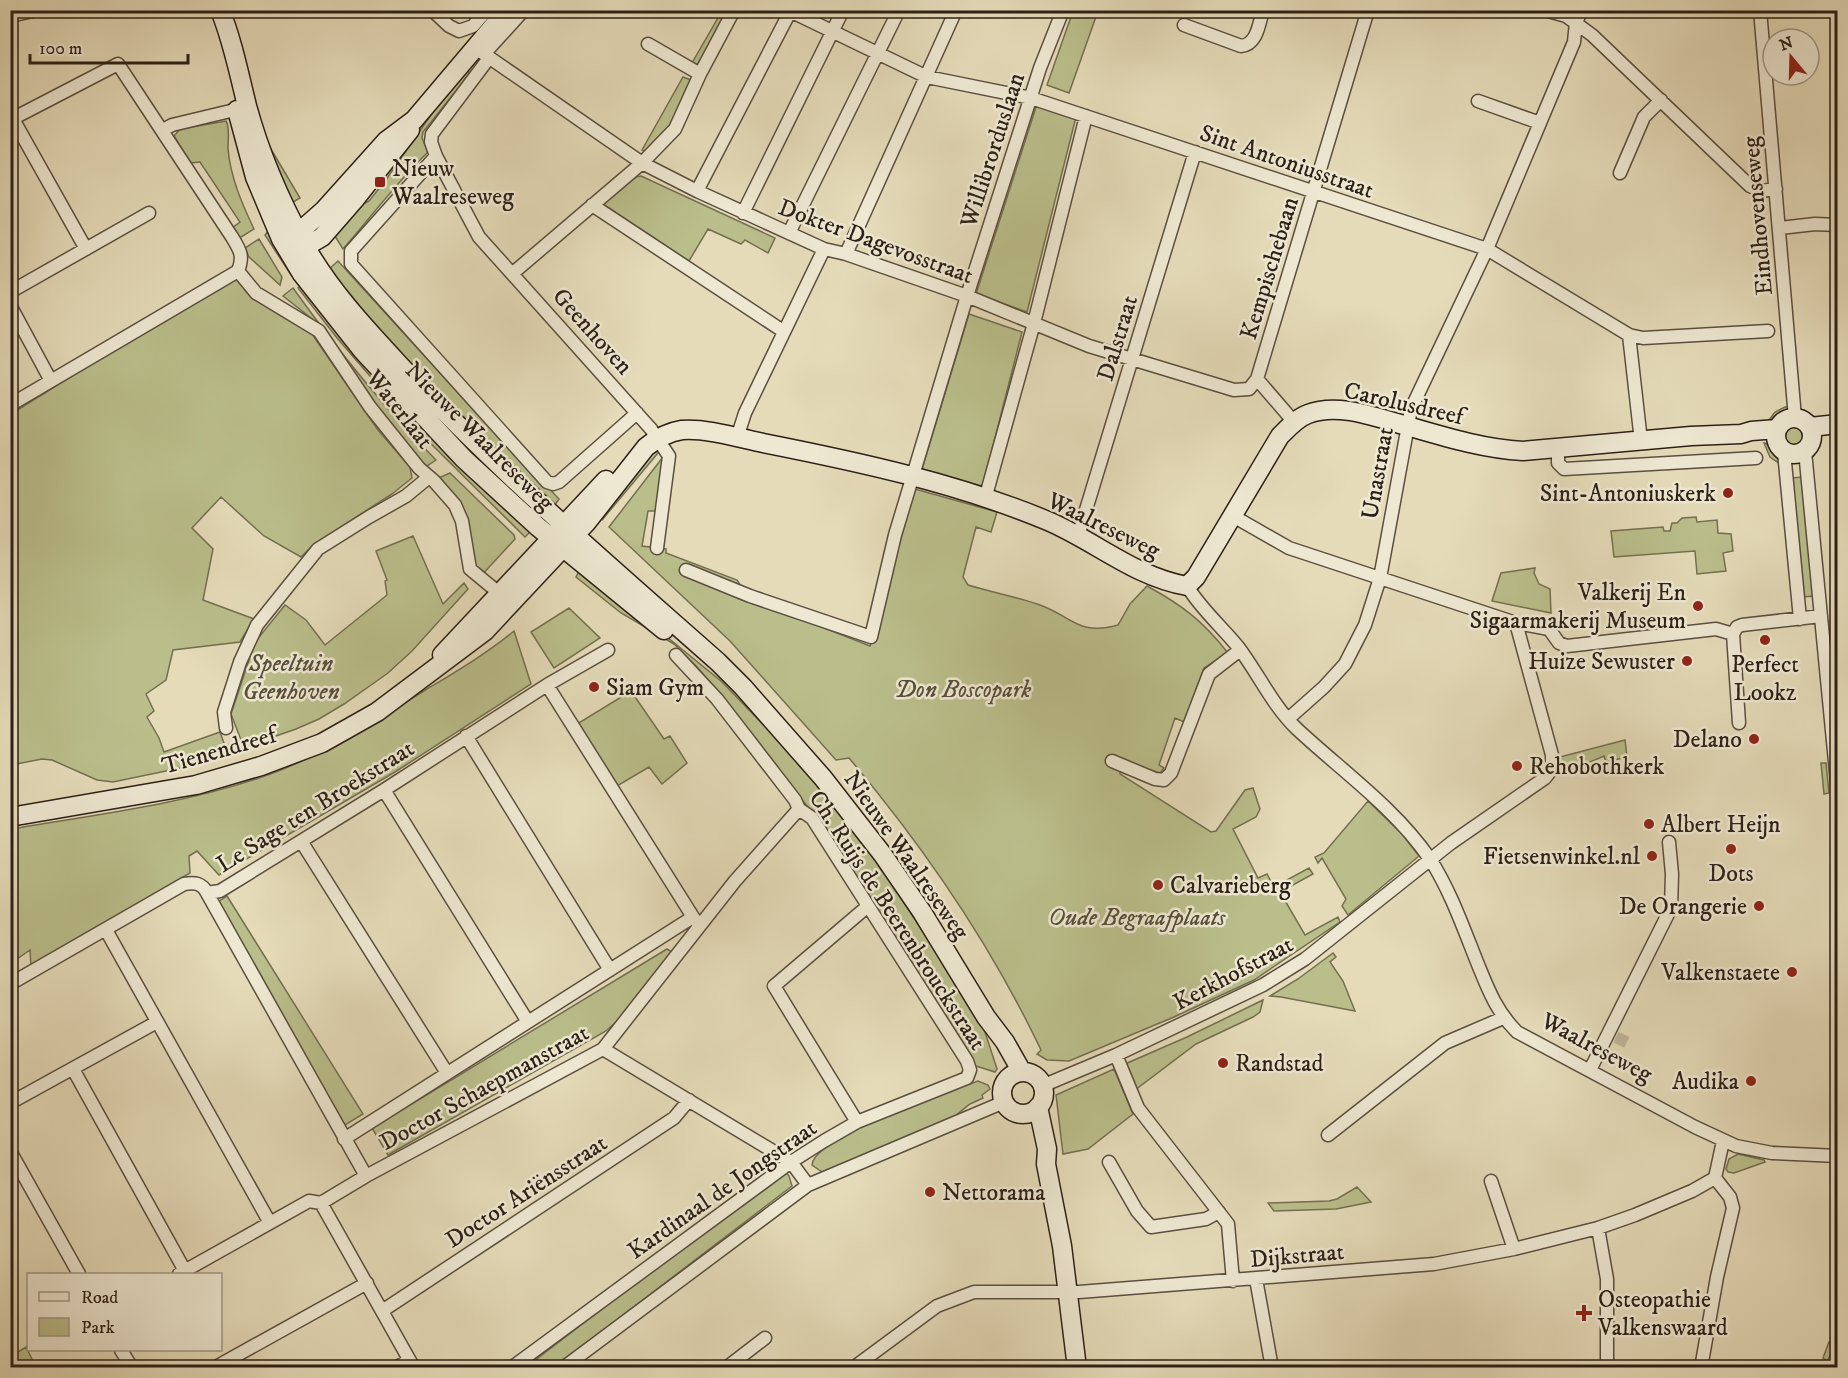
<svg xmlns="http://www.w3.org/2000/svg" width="1848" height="1378" viewBox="0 0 1848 1378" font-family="'IM FELL DW Pica',serif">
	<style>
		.green { fill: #babe8b; stroke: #736f51; stroke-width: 1.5 }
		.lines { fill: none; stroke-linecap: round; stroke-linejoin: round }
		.street-tunnel { stroke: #c0b699; stroke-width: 12; stroke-dasharray: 12 6; stroke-linecap: butt }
		.street-casing { stroke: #5a4f40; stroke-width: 15 }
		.secondary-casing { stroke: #2c2017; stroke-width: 21 }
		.street { stroke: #eee8d2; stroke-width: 12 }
		.secondary { stroke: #eee8d2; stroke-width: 18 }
		.poi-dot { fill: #8f2418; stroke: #eee8d2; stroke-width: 2 }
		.labels { text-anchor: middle; stroke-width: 5; stroke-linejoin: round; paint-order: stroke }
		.street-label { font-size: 24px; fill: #2c2017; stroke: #eee8d2 }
		.poi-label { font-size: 24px; fill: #2c2017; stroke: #eee8d2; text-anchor: start }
		.park-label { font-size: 24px; font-style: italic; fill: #574f3a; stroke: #eee8d2 }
	</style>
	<rect width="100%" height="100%" fill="#e5dbb9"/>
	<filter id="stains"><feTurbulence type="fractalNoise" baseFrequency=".00333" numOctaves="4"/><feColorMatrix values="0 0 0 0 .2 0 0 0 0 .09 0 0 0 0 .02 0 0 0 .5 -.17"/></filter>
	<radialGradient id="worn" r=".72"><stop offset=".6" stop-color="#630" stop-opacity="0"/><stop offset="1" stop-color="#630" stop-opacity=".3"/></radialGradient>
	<path class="green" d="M722,11H727L698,66L692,63Z
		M1073,11H1098L1069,93L1047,85Z
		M465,66L469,72L468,76L423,132L422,138L428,152C397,182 371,217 343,249L333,233L356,208L369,201L385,181Z
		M683,77L691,80L686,89L688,91L666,135L647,153L642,150Z
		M1037,104L1076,117L1027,312L976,294Z
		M226,121C230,127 228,139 228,148C230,176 242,204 254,229L238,239L232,228L240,222L200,162L190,163L174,136L180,129Z
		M265,139L300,198L290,204Z
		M641,176L775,238L768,253L745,240L741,244L708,229L689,261L603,204L636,177Z
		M268,231L294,273L291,275L265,235Z
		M259,239L282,277L280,285L249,257L245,248Z
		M338,261L470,406L559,499L554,506L419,378L329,269Z
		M235,274L310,331L378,430L410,467L412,478L392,494L313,545L301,557L264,536L221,497L192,528L213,549L203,600L254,619L240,642L173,650L166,680L146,694L154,711L147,717L159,738L164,752L220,732L225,746L241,740L231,714L255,642L285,605L306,620L325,645L387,595L385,581L387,580L376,551L413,536L443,604L464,583L468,589L412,651L388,673L344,704L319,719L296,729L190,766L113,782L97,780L52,760L42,759L11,765V414Z
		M302,285L458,466L530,532L525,537L415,428L337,338L298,288Z
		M293,288C336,348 383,407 436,460L424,468L400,442L324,334L311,318L283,296Z
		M969,314L1022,332L984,481L981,486L922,469Z
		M1785,407H1788C1786,418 1775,423 1765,425L1775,412Z
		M1784 437a10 10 0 1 1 20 0a10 10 0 1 1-20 0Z
		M1764,443C1774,445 1779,454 1780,464L1770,457Z
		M663,447L602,520L596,515L646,458Z
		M663,457L659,511H648L642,546L666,549V553L737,580L743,589L739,595V599L814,624L870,646L915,489L997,512L991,532L976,527L963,577L968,585C991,592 1017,597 1040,605C1073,617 1078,636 1118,625L1130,604L1147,586C1182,605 1203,621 1228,653L1204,668L1184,722L1175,718L1159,765L1164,768L1160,773L1122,761L1120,774L1211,832L1216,831L1245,790L1253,788L1260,809L1256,817L1233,829L1258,878L1267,874L1274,887L1309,868L1313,874L1280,892L1305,935L1338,917L1340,922L1254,980L1174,1017L1069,1061L1047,1060L1037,1054L1041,1050C991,945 924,847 849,758L836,760L730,641L609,527Z
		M450,473L514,535L515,539L481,576L472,567L468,540L436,479Z
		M1804,477L1816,596L1801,597L1790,478Z
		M1696,517L1697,522L1717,520L1718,533L1731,534L1733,551L1723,553L1726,571L1697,574L1695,551L1614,557L1611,531L1663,527L1664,531H1670L1672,523H1677L1682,518Z
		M581,567L721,681L786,748L835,805L874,856L974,1011L984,1029L997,1069L995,1072L973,1065L807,806L722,696L697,667L674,644L621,613L576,577Z
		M1535,568L1534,573L1539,584L1550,589L1551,613L1492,601L1501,573Z
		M569,608L600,638L554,668L531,632Z
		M514,631L531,684L395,772L219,875L197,851L189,856L190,873L31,967L30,950L11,963V829C93,815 179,805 259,778C320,758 373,722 427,689C457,671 486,654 514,631Z
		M631,691L664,739L670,736L687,763L662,784L649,767L617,786L577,724Z
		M1625,740L1627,757L1606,762L1604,756L1560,775L1556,758Z
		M1821,763H1826L1829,793L1824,794Z
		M1368,801L1401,833L1419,856L1348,915L1342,906L1346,899L1322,858L1318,863L1315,857L1324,853Z
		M227,896L363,1114L345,1125L223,913L218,902Z
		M667,949L672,952L617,1021L606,1031L388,1155L372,1128Z
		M1333,953L1336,957L1330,962L1343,981L1355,1011L1281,997L1270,996L1298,979Z
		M1263,1000L1260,1012L1253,1017L1196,1044L1135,1090L1125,1064L1187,1037Z
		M1114,1069L1133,1114L1088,1149L1063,1154L1056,1095Z
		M969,1081L970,1084L978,1081L988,1085L990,1089L982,1095L983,1098L970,1104L950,1120L822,1172L812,1165C812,1139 943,1092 969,1081Z
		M1738,1154L1764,1160L1765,1162L1734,1173L1728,1172L1726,1169L1729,1159Z
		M786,1172L789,1176L792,1186L555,1367L525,1368L714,1223Z
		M1357,1187L1371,1202L1336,1209L1274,1211L1268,1203L1329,1201L1337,1199Z
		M1829,1342L1836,1345L1827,1361L1823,1358Z
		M26,1347L36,1367H11V1356Z"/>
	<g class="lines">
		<path class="street-tunnel" d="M1616,1037L1630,1044"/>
		<g class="street-casing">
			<path id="street" d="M432,10L449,26L459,31L473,26L487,10
				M788,10L927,77L1031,98L1487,249L1629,335L1643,338L1768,331
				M1545,10L1566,16L1592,35L1750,186L1761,191L1776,189
				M1760,10L1795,418
				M10,16L37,10
				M1184,25L1241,46C1257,45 1259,24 1263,10
				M648,44L700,74
				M474,47L642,163L697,191L824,249L846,254L967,296L1089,346L1234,390L1249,389L1257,379
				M484,54L524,10
				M489,58L432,134L431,142L436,156L479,237L651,429L669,456L657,548
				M1478,101L1540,123
				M13,119L86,249
				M10,120L118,64L232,237C240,250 244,256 238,271
				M163,130L172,125L243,108
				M436,156L351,251V264L547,482L553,484L559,482L637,413
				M1620,173L1644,117L1661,100
				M697,191L791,10
				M592,205L783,331
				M743,213L843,10
				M1780,228L1815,224L1838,225
				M789,233L899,10
				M846,254L956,10
				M238,271L256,293L319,331L370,407L419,468L434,481L455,505L462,521L470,569L499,593
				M513,273L642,163L675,129L700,74L734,10
				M10,292L149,213
				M10,305L51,381
				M1629,335L1641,441
				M10,405L238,271
				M1294,422L1257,379L1368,10
				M737,438L745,413L824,249
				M1558,448V463L1564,469L1756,458
				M1805,451L1838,793
				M1784,452L1800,619
				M985,499L1034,323L1086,116
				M1233,516L1289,548L1516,623L1549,629L1559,643L1567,646L1716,629L1733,634L1737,627L1742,625L1821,616
				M1078,536L1195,152
				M686,570L750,596L871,637L895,535L967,296L1040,68L1063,10
				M1187,586C1201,609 1222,627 1239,648C1259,675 1273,706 1297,729C1342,771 1395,808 1430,859C1450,890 1463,927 1477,962C1488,989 1496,1011 1517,1032L1695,1127L1736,1146L1772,1153L1838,1156
				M1733,634L1739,723
				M547,685L693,917L697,922
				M1288,719L1324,687L1345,664L1365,625L1380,578L1411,409L1487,249L1574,42L1576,22L1582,10
				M226,728L224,712L240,662L257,625L318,549L369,517L406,496L429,477
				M466,736L610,970
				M1112,761L1155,779L1164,780L1171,773L1209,674L1240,650
				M384,790L528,1022
				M301,841L447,1073
				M207,893L366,1176
				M106,930L270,1223
				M10,984L184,884C195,882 202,883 207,893L220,891L384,790L547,685L608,650
				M603,1049L791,1162L808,1185
				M1116,1055L1138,1108L1228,1224L1233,1281
				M73,1069L185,1271
				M1590,1070L1671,908L1672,874L1669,842
				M1042,1086L1116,1055L1263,985L1305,959L1451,843L1545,778L1552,769V755L1516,623
				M10,1103L157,1022
				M857,1122L774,986L868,906
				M1328,1135L1445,1043L1503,1018
				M344,1139L693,917
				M10,1151L79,1274
				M1109,1162L1137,1211L1151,1227L1206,1219L1219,1212
				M1491,1181L1514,1249
				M321,1203L414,1368
				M1598,1228L1607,1279V1368
				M179,1274L309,1201L321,1203L366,1176L603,1049L735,881L799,809
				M1256,1279L1272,1368
				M382,1311L674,1118L689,1100
				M121,1350L132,1368
				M214,1368L367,1283
				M396,1368L409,1360
				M511,1368L791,1162L824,1141L857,1122L967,1078L970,1070L967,1061L812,818L799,809L795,800L717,699L676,655
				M563,1368L808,1185L1004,1102
				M726,1368L765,1338
				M853,1368L937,1306L974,1292H1079L1434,1264L1514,1249L1598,1228L1635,1215L1692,1191L1715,1178L1723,1141
				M1701,1368L1717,1277L1733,1208L1730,1197L1715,1178"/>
		</g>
		<g class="secondary-casing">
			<path id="secondary" d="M220,10C233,42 239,74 247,106C260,154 281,202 304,244C331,293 371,334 409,375C505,477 613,569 718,662L743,687L823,778L883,855L922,912L986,1017L1005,1042L1022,1072
				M237,110L255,177L281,239L302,274L362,350L464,459L538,527L664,630
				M293,241L298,233L324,210L386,141L414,120L507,10
				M293,249L305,247L322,237L356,198L410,130
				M1776 436a18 18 0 1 1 36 0a18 18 0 1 1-36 0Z
				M1810,427L1838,424
				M442,655L606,480
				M10,817L196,785L261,766L322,743L377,712L485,631L587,522L646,447C656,439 669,432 682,430C706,428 739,438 763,443C859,462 957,483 1048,521C1095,541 1135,577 1187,586L1196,577L1280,436C1288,428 1297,418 1308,414C1339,402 1377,418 1407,426C1445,437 1484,449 1523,451L1691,436L1741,434L1751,431L1777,429
				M1002 1093a21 21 0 1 1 42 0a21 21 0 1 1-42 0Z
				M1038,1107L1047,1149L1046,1164L1062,1246L1077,1368"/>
		</g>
		<use href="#street" class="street"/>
		<use href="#secondary" class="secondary"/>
	</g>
	<g class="poi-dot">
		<rect x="374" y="176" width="12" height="12" rx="3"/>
		<circle cx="1728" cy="493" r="6"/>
		<circle cx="1698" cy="606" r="6"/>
		<circle cx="1765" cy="640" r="6"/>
		<circle cx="1687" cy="661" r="6"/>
		<circle cx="594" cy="687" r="6"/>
		<circle cx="1754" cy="739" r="6"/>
		<circle cx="1517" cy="766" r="6"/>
		<circle cx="1649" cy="824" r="6"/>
		<circle cx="1731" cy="849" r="6"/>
		<circle cx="1652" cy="856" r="6"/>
		<circle cx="1158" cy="885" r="6"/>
		<circle cx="1759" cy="906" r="6"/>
		<circle cx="1792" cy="972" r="6"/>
		<circle cx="1223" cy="1063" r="6"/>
		<circle cx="1751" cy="1081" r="6"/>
		<circle cx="930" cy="1192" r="6"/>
		<path d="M1581 1304h6v6h6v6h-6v6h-6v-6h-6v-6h6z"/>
	</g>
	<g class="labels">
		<g class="street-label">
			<text transform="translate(992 150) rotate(-72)" y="8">Willibrorduslaan</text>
			<text transform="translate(1287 161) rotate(19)" y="8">Sint Antoniusstraat</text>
			<text transform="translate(1757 216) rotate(-95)" y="8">Eindhovenseweg</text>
			<text transform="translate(876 241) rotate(20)" y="8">Dokter Dagevosstraat</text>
			<text transform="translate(1269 268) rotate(-73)" y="8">Kempischebaan</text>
			<text transform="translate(593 331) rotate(48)" y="8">Geenhoven</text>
			<text transform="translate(1117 338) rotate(-73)" y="8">Dalstraat</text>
			<text transform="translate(1404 403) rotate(13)" y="8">Carolusdreef</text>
			<text transform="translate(400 409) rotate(52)" y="8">Waterlaat</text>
			<text transform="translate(480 436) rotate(45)" y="8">Nieuwe Waalreseweg</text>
			<text transform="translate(1377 473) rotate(-80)" y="8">Unastraat</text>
			<text transform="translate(1104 525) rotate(26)" y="8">Waalreseweg</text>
			<text transform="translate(219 750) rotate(-16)" y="8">Tienendreef</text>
			<text transform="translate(315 806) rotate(-32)" y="8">Le Sage ten Broekstraat</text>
			<text transform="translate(907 855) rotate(55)" y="8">Nieuwe Waalreseweg</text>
			<text transform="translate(898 920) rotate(57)" y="8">Ch. Ruijs de Beerenbrouckstraat</text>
			<text transform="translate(1233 973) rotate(-28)" y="8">Kerkhofstraat</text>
			<text transform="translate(1597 1047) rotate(28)" y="8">Waalreseweg</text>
			<text transform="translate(484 1087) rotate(-29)" y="8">Doctor Schaepmanstraat</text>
			<text transform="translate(722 1189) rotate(-35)" y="8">Kardinaal de Jongstraat</text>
			<text transform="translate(526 1191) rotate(-33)" y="8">Doctor Ariënsstraat</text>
			<text transform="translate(1297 1255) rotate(-5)" y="8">Dijkstraat</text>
		</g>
		<g class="poi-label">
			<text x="392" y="176">Nieuw<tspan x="392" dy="28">Waalreseweg</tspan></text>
			<text x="1716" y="501" text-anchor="end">Sint-Antoniuskerk</text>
			<text x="1686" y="600" text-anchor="end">Valkerij En<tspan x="1686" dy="28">Sigaarmakerij Museum</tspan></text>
			<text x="1675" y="669" text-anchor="end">Huize Sewuster</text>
			<text x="1765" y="672" text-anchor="middle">Perfect<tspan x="1765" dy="28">Lookz</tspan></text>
			<text x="606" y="695">Siam Gym</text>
			<text x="1742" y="747" text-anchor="end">Delano</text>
			<text x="1529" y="774">Rehobothkerk</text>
			<text x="1661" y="832">Albert Heijn</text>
			<text x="1640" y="864" text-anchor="end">Fietsenwinkel.nl</text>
			<text x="1731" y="881" text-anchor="middle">Dots</text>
			<text x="1170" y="893">Calvarieberg</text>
			<text x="1747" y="914" text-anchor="end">De Orangerie</text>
			<text x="1780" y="980" text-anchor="end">Valkenstaete</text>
			<text x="1235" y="1071">Randstad</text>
			<text x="1739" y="1089" text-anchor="end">Audika</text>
			<text x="942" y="1200">Nettorama</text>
			<text x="1598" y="1307">Osteopathie<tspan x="1598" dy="28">Valkenswaard</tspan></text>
		</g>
		<g class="park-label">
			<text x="291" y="671">Speeltuin<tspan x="291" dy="28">Geenhoven</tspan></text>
			<text x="963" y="697">Don Boscopark</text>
			<text x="1137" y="925">Oude Begraafplaats</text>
		</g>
	</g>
	<rect width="1848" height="1378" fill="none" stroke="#e5dbb9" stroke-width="36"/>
	<rect x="12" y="12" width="1824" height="1354" fill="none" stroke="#2c2017" stroke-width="3"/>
	<rect x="18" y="18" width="1812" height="1342" fill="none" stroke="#2c2017" stroke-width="1.5"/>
	<rect x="27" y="1273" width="195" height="78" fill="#eee8d2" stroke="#a09887" stroke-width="1.5"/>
	<rect x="39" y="1292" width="30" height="9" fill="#eee8d2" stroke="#a09887" stroke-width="1.5"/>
	<text x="81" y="1303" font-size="18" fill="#2c2017">Road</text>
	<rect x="39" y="1318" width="30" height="18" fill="#babe8b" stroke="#a09887" stroke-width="1.5"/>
	<text x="81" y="1333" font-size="18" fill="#2c2017">Park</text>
	<g transform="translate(1791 57) rotate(341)"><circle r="28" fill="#eee8d2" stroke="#a09887" stroke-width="1.5"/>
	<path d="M0-4.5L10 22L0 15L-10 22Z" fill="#8f2418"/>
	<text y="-9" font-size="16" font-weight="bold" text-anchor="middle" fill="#2c2017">N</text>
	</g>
	<path d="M30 54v9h158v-9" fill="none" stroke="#2c2017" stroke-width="3"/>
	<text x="39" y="54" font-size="18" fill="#2c2017" stroke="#eee8d2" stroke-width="4.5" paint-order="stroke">100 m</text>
	<rect width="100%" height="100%" filter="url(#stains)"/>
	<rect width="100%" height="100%" fill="url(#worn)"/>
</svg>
